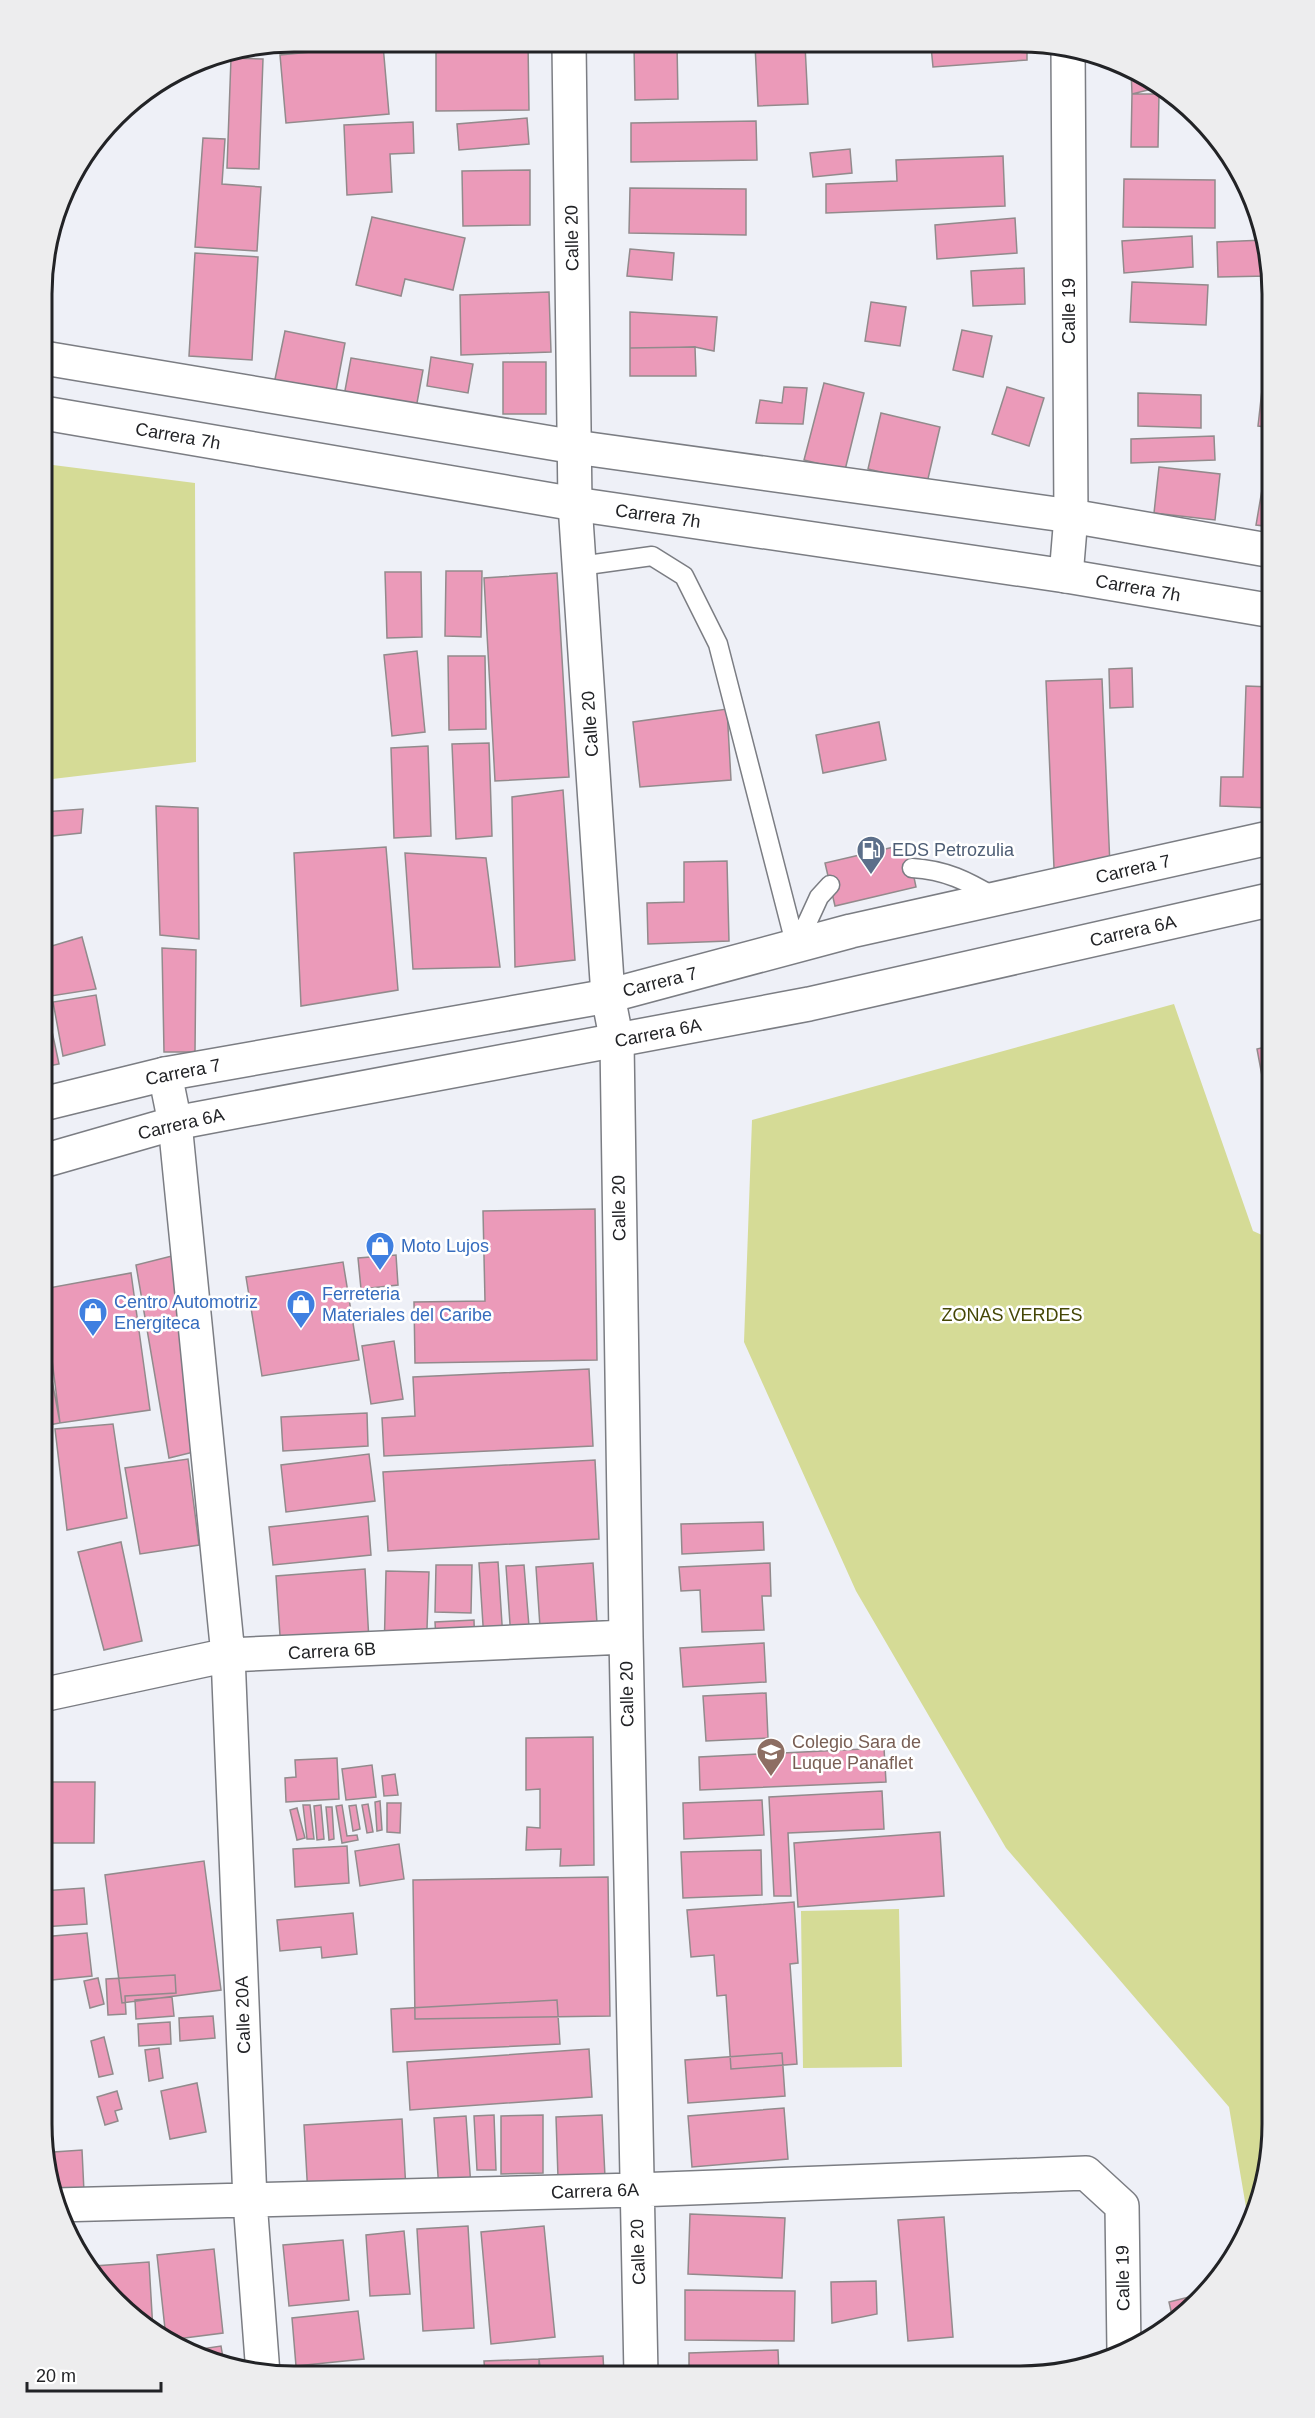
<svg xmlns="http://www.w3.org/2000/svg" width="1315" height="2418" viewBox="0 0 1315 2418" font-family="Arial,sans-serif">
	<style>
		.green { fill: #d5db96 }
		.building { fill: #eb9ab9; stroke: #928a8c; stroke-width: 1.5 }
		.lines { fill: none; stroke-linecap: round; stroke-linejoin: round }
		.service-casing { stroke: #7b7d83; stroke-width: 21 }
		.minor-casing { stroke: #7b7d83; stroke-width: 36 }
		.tertiary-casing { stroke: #7b7d83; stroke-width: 36 }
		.secondary-casing { stroke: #7b7d83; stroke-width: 36 }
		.service { stroke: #fff; stroke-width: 18 }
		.minor { stroke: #fff; stroke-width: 33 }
		.tertiary { stroke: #fff; stroke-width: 33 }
		.secondary { stroke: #fff; stroke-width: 33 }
		.labels { text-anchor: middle; stroke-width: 5; stroke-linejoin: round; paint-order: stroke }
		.street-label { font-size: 18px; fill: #222326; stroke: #fff }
		.service-label { font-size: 18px; fill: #4e5e75; stroke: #fff; text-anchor: start }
		.shop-label { font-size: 18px; fill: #366cbe; stroke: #fff; text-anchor: start }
		.park-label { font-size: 18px; fill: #454706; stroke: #fff }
		.education-label { font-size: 18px; fill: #785e54; stroke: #fff; text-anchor: start }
		.rim { fill: none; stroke: #222326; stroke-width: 3 }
	</style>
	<rect width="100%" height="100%" fill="#eef0f7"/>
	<path class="green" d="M45,464L195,483L196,762L44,780Z
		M1174,1004L1253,1231L1273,1240L1272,2140L1259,2205L1249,2225L1229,2107L1006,1848L856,1591L744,1342L752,1120Z
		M899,1909L902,2067L803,2068L801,1911Z"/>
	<path class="building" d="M436,43H528L529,110L436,111Z
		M677,44L678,99L635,100L634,45Z
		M383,45L389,114L286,123L280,55Z
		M755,45H805L808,104L758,106Z
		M931,46L1027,47V60L933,67Z
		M231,58L263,59L259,169L227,168Z
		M1131,68H1132L1160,87L1132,94Z
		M1132,94H1159L1158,147H1131Z
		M527,118L529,144L459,150L457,124Z
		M756,121L757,160L631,162V123Z
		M413,122L414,153L390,154L392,192L347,195L344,125Z
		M203,138L225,139L222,184L261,187L257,251L195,247Z
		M850,149L852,173L813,177L810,153Z
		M1003,156L1005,206L826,213V184L897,181L896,160Z
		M530,170V225L463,226L462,171Z
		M1124,179L1215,180V228L1123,227Z
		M630,188L746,189V235L629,233Z
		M372,217L465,238L453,290L405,279L401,296L356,285Z
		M1015,218L1017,253L937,259L935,225Z
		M1192,236L1193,267L1124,273L1122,241Z
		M1264,240L1268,276L1218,277L1217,242Z
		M630,249L674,253L672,280L627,276Z
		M195,253L258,257L252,360L189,356Z
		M1024,268L1025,304L973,306L971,271Z
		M1132,282L1208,285L1206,325L1130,322Z
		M549,292L551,352L461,355L460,295Z
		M871,302L906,307L900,346L865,341Z
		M630,312L717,317L714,351L695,347L630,348Z
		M962,330L992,336L983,377L953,370Z
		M285,331L345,343L335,396L274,384Z
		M695,347L696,376H630V348Z
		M431,357L473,364L468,393L427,386Z
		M351,358L423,370L413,425L341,412Z
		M503,362H546V414H503Z
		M824,383L864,393L845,470L804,460Z
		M784,387L807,388L803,424L756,423L760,400L782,403Z
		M1007,387L1044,398L1029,446L992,434Z
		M1262,390L1273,392V428L1258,426Z
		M1138,393L1201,395V428L1138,426Z
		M881,413L940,427L927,483L868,469Z
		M1214,436L1215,460L1131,463V439Z
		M1159,467L1220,474L1215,520L1154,513Z
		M1263,484L1273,486V527L1256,525Z
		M446,571H482L481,637L445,636Z
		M385,572H421L422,637L387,638Z
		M557,573L569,777L495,781L484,578Z
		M417,651L425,732L392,736L384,655Z
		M448,656H485L486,729L449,730Z
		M1132,668L1133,707L1110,708L1109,669Z
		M1102,679L1110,866L1054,868L1046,681Z
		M1246,686L1273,687V808L1220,806L1221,777H1243Z
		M727,709L731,780L640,787L633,722Z
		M879,722L886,760L823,773L816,735Z
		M489,743L492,836L456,839L452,744Z
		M428,746L431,836L394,838L391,748Z
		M563,790L575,960L515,967L512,797Z
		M156,806L198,808L199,939L160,935Z
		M83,809L81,833L44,837L43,812Z
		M907,844L916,887L835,906L825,863Z
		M386,847L398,990L301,1006L294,853Z
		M405,853L486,858L500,967L413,969Z
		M727,861L729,941L648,944L647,903L684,902V862Z
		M82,937L96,989L51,996L45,948Z
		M162,948L196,950L195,1052H164Z
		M43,989L59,1064L43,1067Z
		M96,995L105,1045L63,1056L53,1002Z
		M1273,1045V1107L1268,1108L1257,1049Z
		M595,1209L597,1360L415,1363L414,1302L485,1301L483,1211Z
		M184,1253L202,1450L169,1458L136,1265Z
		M396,1255L398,1285L361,1289L358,1258Z
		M343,1262L359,1360L262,1376L246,1277Z
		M131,1273L150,1410L60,1423L43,1289Z
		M43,1332L60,1423L43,1426Z
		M394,1341L403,1399L371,1404L362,1346Z
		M589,1369L593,1446L384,1456L382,1418L415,1416L413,1377Z
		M367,1413L368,1446L283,1451L281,1417Z
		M113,1424L127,1518L67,1530L55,1429Z
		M369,1454L375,1501L286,1512L281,1465Z
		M188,1459L199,1545L140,1554L125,1468Z
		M595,1460L599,1539L388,1551L383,1472Z
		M368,1516L371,1555L273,1565L269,1527Z
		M763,1522L764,1550L682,1554L681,1524Z
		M121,1542L142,1641L104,1650L78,1552Z
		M498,1562L504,1655L485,1656L479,1563Z
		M593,1563L599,1653L542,1657L536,1567Z
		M770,1563L771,1596H762L764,1630L702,1632L700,1590L681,1591L679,1567Z
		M436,1565H472L471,1613L435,1612Z
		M524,1565L531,1651L512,1653L506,1566Z
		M365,1569L370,1659L282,1665L276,1576Z
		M386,1571L429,1572L426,1657L384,1656Z
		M474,1620L475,1654L437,1656L435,1622Z
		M764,1643L766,1682L683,1687L680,1648Z
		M43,1656L53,1700L42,1703Z
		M766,1693L768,1738L706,1741L703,1696Z
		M593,1737L594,1865L560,1866L561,1849L526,1850L527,1827L540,1828V1789L526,1790V1738Z
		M884,1748L886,1782L700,1790L699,1757Z
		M337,1758L339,1799L286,1802L285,1778L296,1777L295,1760Z
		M372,1765L376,1797L346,1800L342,1769Z
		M395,1774L398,1795L384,1796L382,1776Z
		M42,1782H95L94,1843H42Z
		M882,1791L884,1829L788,1833L791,1896H774L769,1797Z
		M762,1800L764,1835L684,1839L683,1803Z
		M380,1801L382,1830L377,1831L375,1802Z
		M387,1803H401L400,1833L387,1832Z
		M368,1804L373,1832L367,1833L362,1805Z
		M303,1805H310L314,1839H307Z
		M321,1805L324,1839L317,1840L314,1806Z
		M342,1805L347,1836L357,1835L358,1840L342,1843L336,1806Z
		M356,1805L360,1829L353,1831L349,1806Z
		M326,1807H332L334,1839L329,1840Z
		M297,1808L305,1838L297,1840L290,1810Z
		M940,1832L944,1896L798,1907L794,1843Z
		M399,1844L404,1879L360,1886L355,1851Z
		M347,1846L349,1883L295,1887L293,1849Z
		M761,1850L762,1895L683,1898L681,1852Z
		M204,1861L221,1990L122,2003L105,1875Z
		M608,1877L610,2016L415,2019L413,1880Z
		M84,1888L87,1924L42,1927V1891Z
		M794,1902L798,1963L790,1964L797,2064L731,2069L726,1995L717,1996L714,1955L691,1957L687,1910Z
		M353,1913L357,1954L322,1958L321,1947L280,1951L277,1920Z
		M87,1933L92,1976L42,1981V1937Z
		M175,1975L176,1993L125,1996L126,2014L108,2015L106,1979Z
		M98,1978L104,2004L90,2008L84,1981Z
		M172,1997L174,2016L136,2019L135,2000Z
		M557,2000L560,2044L393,2052L391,2009Z
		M213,2016L215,2038L180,2041L179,2018Z
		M170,2022L171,2044L139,2046L138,2024Z
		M104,2037L113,2074L99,2077L91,2041Z
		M159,2048L163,2078L149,2081L145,2050Z
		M589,2049L592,2097L410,2110L407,2062Z
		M782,2053L785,2096L688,2103L685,2060Z
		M197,2083L206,2132L170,2139L161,2091Z
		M117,2091L122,2109L115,2111L118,2121L105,2125L97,2097Z
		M784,2108L788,2159L692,2167L688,2116Z
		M494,2115L496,2170H477L474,2116Z
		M543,2115V2173L501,2174V2116Z
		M602,2115L605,2177L558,2178L556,2117Z
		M466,2116L471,2187L439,2190L434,2118Z
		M402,2119L406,2190L308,2196L304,2125Z
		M82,2150L85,2213L56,2207L54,2152Z
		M690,2214L785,2218L782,2278L688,2274Z
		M944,2217L953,2337L908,2341L898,2220Z
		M468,2226L474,2328L423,2331L417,2229Z
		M544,2226L555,2337L491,2344L481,2232Z
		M404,2231L410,2294L370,2296L366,2235Z
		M343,2240L349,2300L289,2306L283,2245Z
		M214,2249L223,2333L169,2340L166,2338L157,2255Z
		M149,2262L153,2331L141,2324L95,2278L94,2266Z
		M876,2281L877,2314L832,2323L831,2282Z
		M685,2290L795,2291L794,2341L685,2340Z
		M1205,2293L1174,2324L1169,2302Z
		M358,2311L364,2359L296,2366L292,2318Z
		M221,2346L224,2364L198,2357L188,2351Z
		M778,2350L779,2375H689V2353Z
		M603,2356L604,2374L539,2375V2359Z
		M539,2359L541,2375L485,2374L484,2361Z
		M384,2368L385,2374H348Z"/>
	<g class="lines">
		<g class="service-casing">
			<path id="service" d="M580,566L652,556L684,576L718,644L796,947
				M912,868C946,870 967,881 996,898
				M796,947L819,897L830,885"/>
		</g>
		<g class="minor-casing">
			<path id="minor" d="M569,44L575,504L608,996L617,1042L626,1637L641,2375
				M1066,576L1071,516L1068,47
				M165,1074L175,1123L228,1655L250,2201L263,2374
				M42,1695L228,1655L626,1637
				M56,2205L636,2190L1086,2173L1122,2206L1124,2351"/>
		</g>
		<g class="tertiary-casing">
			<path id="tertiary" d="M44,358L575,447L1071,516L1273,551
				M44,413L575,504L1066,576L1273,611"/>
		</g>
		<g class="secondary-casing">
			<path id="secondary" d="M43,1104L165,1074L608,996L851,931L1273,837
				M43,1161L175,1123L809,1004L1273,899"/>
		</g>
		<use href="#service" class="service"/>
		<use href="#minor" class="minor"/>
		<use href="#tertiary" class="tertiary"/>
		<use href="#secondary" class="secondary"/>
	</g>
	<defs>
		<g id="fuel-pin" transform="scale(1.5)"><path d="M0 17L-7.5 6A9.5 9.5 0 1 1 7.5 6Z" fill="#5c6f8a" stroke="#fff"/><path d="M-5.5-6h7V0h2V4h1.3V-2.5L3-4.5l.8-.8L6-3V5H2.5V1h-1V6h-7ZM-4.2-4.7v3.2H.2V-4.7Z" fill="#fff"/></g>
		<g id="shop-pin" transform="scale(1.5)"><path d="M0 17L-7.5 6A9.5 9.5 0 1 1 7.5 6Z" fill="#3f7fe0" stroke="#fff"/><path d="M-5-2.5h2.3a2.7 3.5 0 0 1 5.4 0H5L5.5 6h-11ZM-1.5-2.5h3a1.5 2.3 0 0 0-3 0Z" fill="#fff"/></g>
		<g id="school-pin" transform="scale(1.5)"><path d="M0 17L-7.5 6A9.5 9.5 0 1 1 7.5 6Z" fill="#8d6e63" stroke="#fff"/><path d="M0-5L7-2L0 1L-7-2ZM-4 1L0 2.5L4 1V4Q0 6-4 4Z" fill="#fff"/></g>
	</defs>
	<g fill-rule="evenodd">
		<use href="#fuel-pin" x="871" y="850"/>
		<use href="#shop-pin" x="380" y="1246"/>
		<use href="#shop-pin" x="301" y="1304"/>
		<use href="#shop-pin" x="93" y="1312"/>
		<use href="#school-pin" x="771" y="1752"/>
	</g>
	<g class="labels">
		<g class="street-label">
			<text transform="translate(572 238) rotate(-91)" y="6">Calle 20</text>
			<text transform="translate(1069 311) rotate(-90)" y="6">Calle 19</text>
			<text transform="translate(178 436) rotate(10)" y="6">Carrera 7h</text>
			<text transform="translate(658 516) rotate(8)" y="6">Carrera 7h</text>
			<text transform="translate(1138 588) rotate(10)" y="6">Carrera 7h</text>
			<text transform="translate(590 724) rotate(-94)" y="6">Calle 20</text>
			<text transform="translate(1133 869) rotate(-13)" y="6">Carrera 7</text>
			<text transform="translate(1133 931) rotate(-13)" y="6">Carrera 6A</text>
			<text transform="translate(660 982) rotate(-14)" y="6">Carrera 7</text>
			<text transform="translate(658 1033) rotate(-11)" y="6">Carrera 6A</text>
			<text transform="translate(183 1072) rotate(-11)" y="6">Carrera 7</text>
			<text transform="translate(181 1124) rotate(-13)" y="6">Carrera 6A</text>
			<text transform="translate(619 1208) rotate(-91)" y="6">Calle 20</text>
			<text transform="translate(332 1651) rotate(-3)" y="6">Carrera 6B</text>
			<text transform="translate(627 1694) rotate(-91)" y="6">Calle 20</text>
			<text transform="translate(243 2015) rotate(-92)" y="6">Calle 20A</text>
			<text transform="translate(595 2191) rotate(-2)" y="6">Carrera 6A</text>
			<text transform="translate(638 2252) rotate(-92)" y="6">Calle 20</text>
			<text transform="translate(1123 2278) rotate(-91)" y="6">Calle 19</text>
		</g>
		<g class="service-label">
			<text x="892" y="856">EDS Petrozulia</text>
		</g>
		<g class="shop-label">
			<text x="401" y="1252">Moto Lujos</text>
			<text x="322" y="1300">Ferreteria<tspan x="322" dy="21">Materiales del Caribe</tspan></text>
			<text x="114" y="1308">Centro Automotriz<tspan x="114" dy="21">Energiteca</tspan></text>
		</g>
		<g class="park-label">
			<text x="1012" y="1321">ZONAS VERDES</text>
		</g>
		<g class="education-label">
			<text x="792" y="1748">Colegio Sara de<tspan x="792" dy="21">Luque Panaflet</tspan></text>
		</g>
	</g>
	<path d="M0 0H1315V2418H0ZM294 52H1020A242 242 0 0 1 1262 294V2124A242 242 0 0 1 1020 2366H294A242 242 0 0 1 52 2124V294A242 242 0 0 1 294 52Z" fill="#ededee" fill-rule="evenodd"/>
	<path class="rim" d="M294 52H1020A242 242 0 0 1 1262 294V2124A242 242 0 0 1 1020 2366H294A242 242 0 0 1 52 2124V294A242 242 0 0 1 294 52Z"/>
	<path d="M27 2382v9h134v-9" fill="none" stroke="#222326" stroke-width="3"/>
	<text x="36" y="2382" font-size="18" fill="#222326" stroke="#ffffff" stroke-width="4.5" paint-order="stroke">20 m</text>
</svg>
